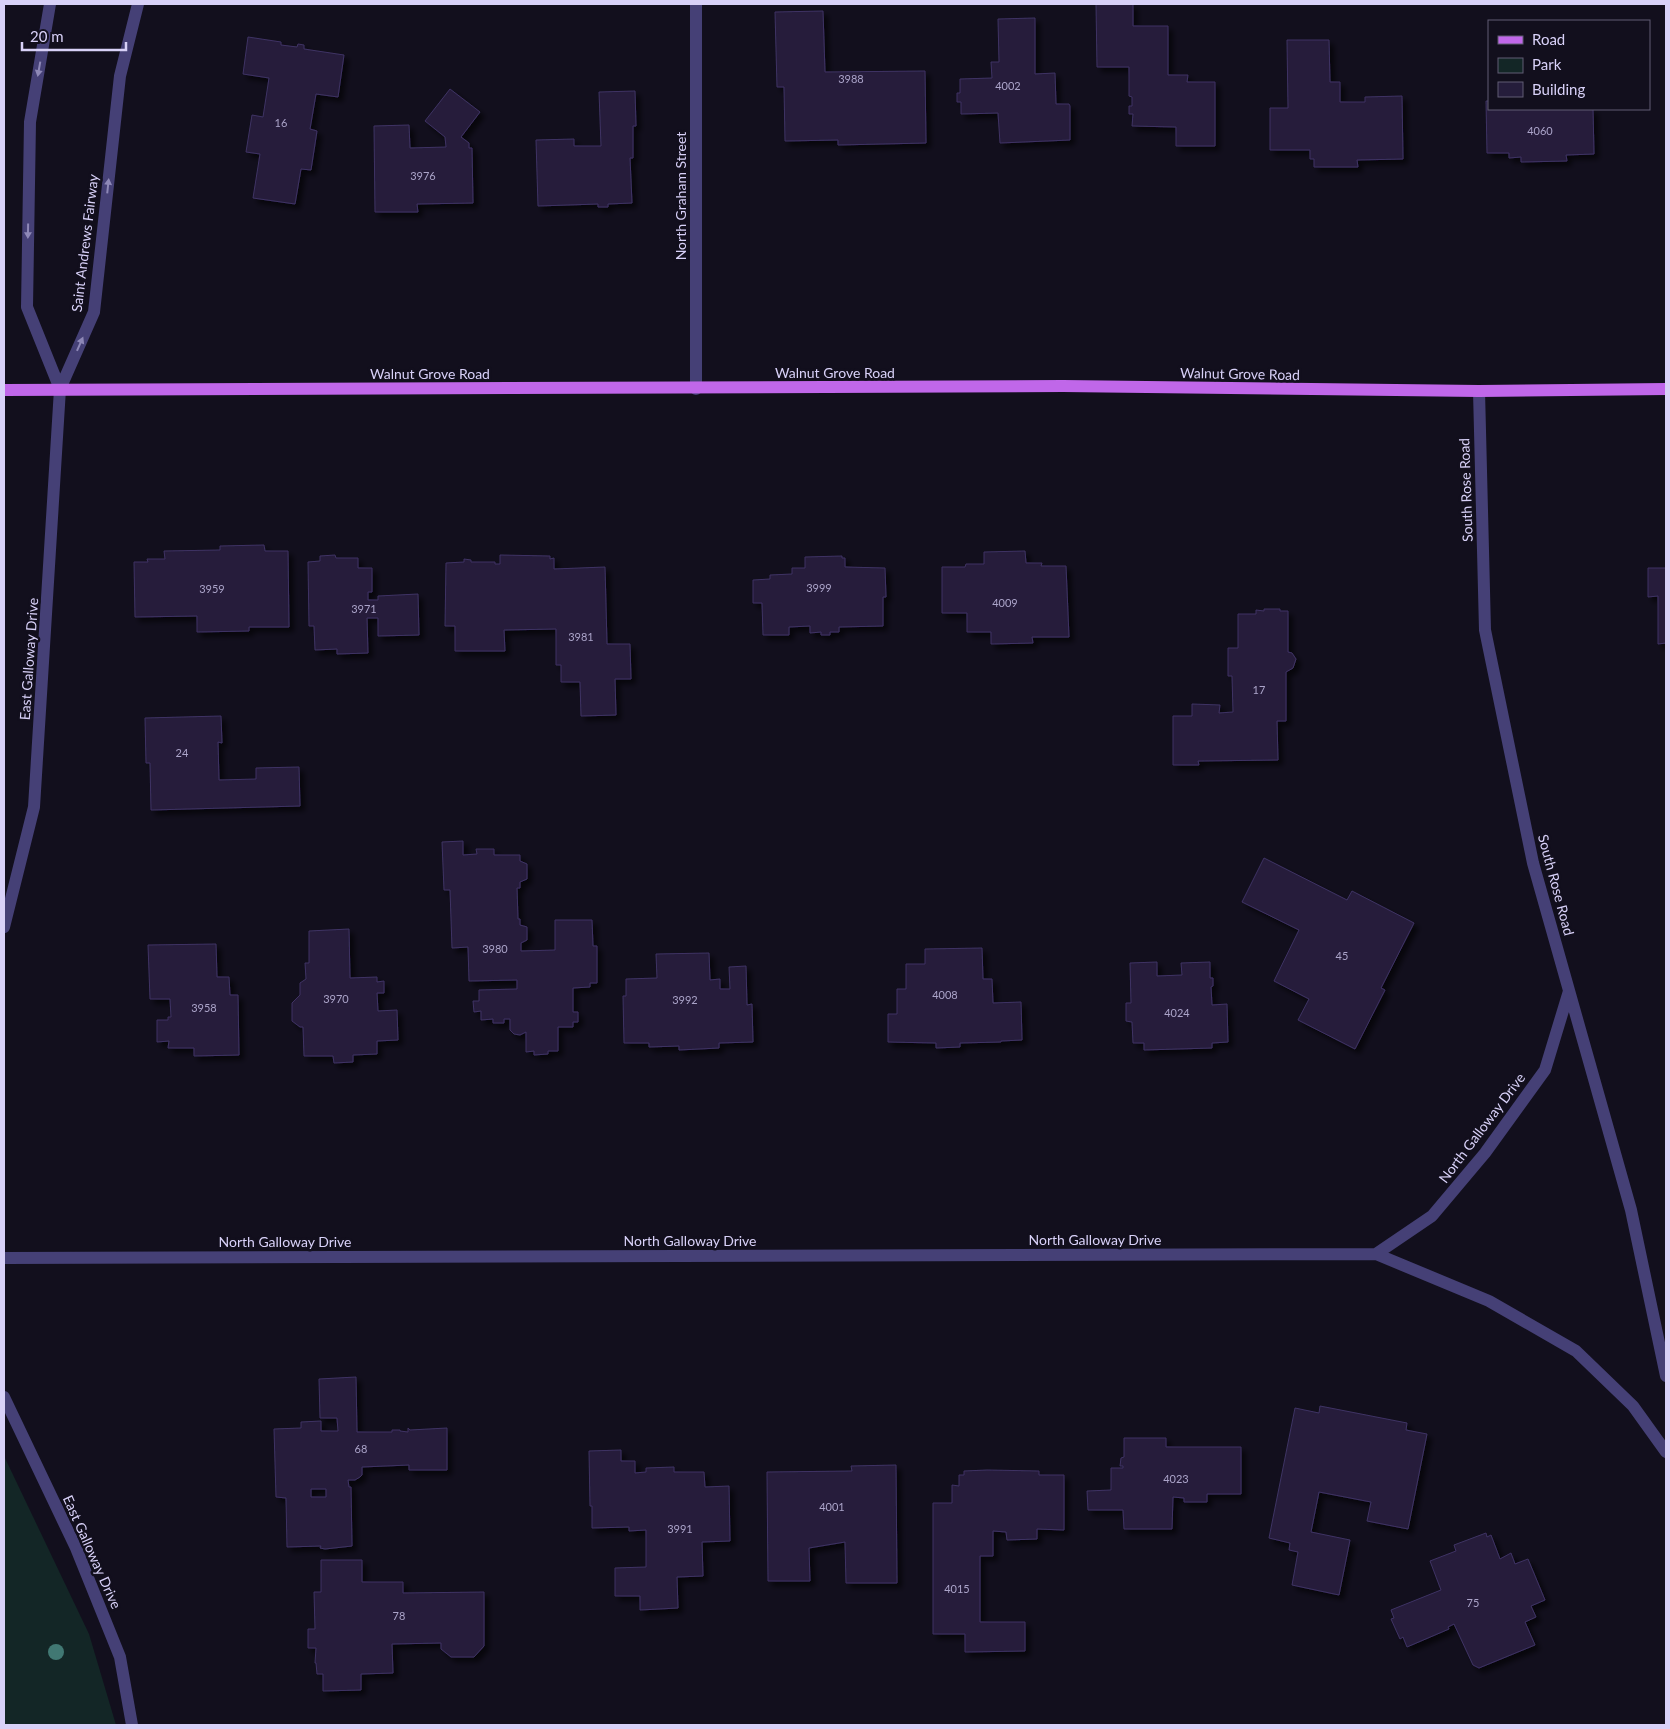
<svg xmlns="http://www.w3.org/2000/svg" width="1670" height="1729" viewBox="0 0 1670 1729" font-family="Lato,sans-serif">
	<style>
		.green { fill: #132626 }
		.building { fill: #251d3b; stroke: #3f3364; fill-rule: evenodd; filter: url(#shadow) }
		.lines { fill: none; stroke-linecap: round; stroke-linejoin: round }
		.minor { stroke: #454076; stroke-width: 12 }
		.major { stroke: #c067e9; stroke-width: 12 }
		.tree { fill: #417873 }
		.oneway { fill: #8e88b7 }
		.labels { text-anchor: middle; stroke-width: 5; stroke-linejoin: round; paint-order: stroke }
		.number-label { font-size: 11px; fill: #aba4c9 }
		.street-label { font-size: 14px; fill: #d8d1f8; stroke: #120f1d }
	</style>
	<defs>
		<filter id="shadow"><feDropShadow dx="4.5" dy="4.5" stdDeviation="2.5" flood-color="#0009"/></filter>
	</defs>
	<rect width="100%" height="100%" fill="#120f1d"/>
	<path class="green" d="M4,1456L89,1634L116,1725H4Z"/>
	<path class="building" d="M1096,4H1133V26H1168V75H1188L1187,82H1215V146H1176V127L1132,126L1133,114H1129V106H1132V97L1129,96V67H1097Z
		M823,11L825,72L925,71L926,143L838,145V140L785,141L784,87H777L775,12Z
		M1035,18V74L1055,73L1056,104H1069L1070,106V140L1000,143L998,113L961,114V102H957V93H960V79L992,78L991,62H999L998,19Z
		M248,37L281,42V45L297,47L298,44L304,45V49L344,55L338,97L316,94L310,129L317,131L311,170L301,169L295,204L253,198L260,154L246,152L252,115L263,117L269,78L243,74Z
		M1287,40H1329L1330,82H1340V102H1365V97L1402,96L1403,159L1357,160L1358,167H1314V159H1310V150H1270V108H1288Z
		M450,89L480,112L461,137L469,143V148H472L473,203L417,204L418,212H375L374,126L409,125L410,148L446,147L445,137L425,121Z
		M635,91L636,126H633V158H630L632,203L608,204V207H598V204L538,206L536,140L574,139V146H601L599,92Z
		M1486,101H1489V109H1593L1594,154L1566,155L1567,161L1521,162V157L1509,158V153H1487Z
		M264,545L265,551H288L289,627H249V631L197,632V616L135,617L134,562H148L147,559H165L164,551L220,550V546Z
		M1025,551L1026,563H1042L1041,566H1066L1069,637H1032L1033,643L991,644V632H967V613H942V567H965L966,564H984V552Z
		M335,555L336,558H358V568H372V592H368V600H378V596L418,594L419,635L378,636V618H367L368,653L337,654V649L315,650L314,626H309L308,562L320,561V556Z
		M500,555L550,556V559L554,558V569L605,567L607,644H630L631,679H615L616,715L581,716L580,682H561V665H556V629L504,630L505,651H455V626H445L446,563L464,562V559L471,560V562H495V564H500Z
		M842,556V558H845V567L885,568L886,597H883V626L839,627V632H830V635H821V632L810,633V626L789,627V635H763L762,603H753V580L770,579V575L792,574V568H805V557Z
		M1648,568H1666V643L1658,644V596L1648,597Z
		M1264,609H1280V611H1288V652L1292,653L1296,659L1293,668L1286,672V721H1277L1278,760L1198,761L1199,765H1173V716H1192V704L1220,705L1219,713L1233,712L1232,676H1228V648H1238V614H1256V610L1264,611Z
		M221,716L222,743L218,742L219,780L256,779V768L299,767L300,806L151,810L150,763H146L145,718Z
		M463,841V855L477,854L476,849H494V855H520V861L527,864V879L520,882V888H517L518,919H520V925L527,927V940L521,943V951L555,950V920H592L593,946H597V983H590V987L573,988V1012H578V1022H573V1027H558V1051H548V1054L534,1055V1051L526,1052V1032L520,1035L514,1034L510,1030V1019H504V1023H493V1019L481,1020V1011L474,1012L473,1001H479V990L517,989V980L469,981L468,947L452,948L450,890H444L442,842Z
		M1264,858L1347,900L1352,891L1414,923L1381,988L1385,990L1355,1049L1298,1020L1309,999L1274,981L1299,930L1242,902Z
		M349,929L350,978L377,977V982L384,981V993H377L378,1011L397,1010L398,1040L377,1041V1054L353,1055V1062L334,1063L333,1056H304L303,1027H300L292,1021V1003L300,995V983L306,979L305,963H309V931Z
		M216,944L217,977H229L230,995H238L239,1055L194,1056V1048H168L169,1041L157,1042V1020H168V1017H171L170,999H150L148,945Z
		M982,948L983,979H992L993,1003L1021,1002L1022,1040L1001,1041V1042L960,1043V1047L936,1048V1043L888,1042V1014H897V989H906V964H925V949Z
		M709,953L710,980L720,979V989H730L729,967L746,966L747,1005L752,1004L753,1042L719,1043V1048L679,1050V1046L649,1047V1043H624L623,996H626V979L657,978L656,954Z
		M1157,962V976L1182,975L1181,963L1210,962V978H1213V986L1211,987L1212,1005L1227,1004L1228,1042L1212,1043V1048L1144,1050V1043H1133L1132,1022L1126,1021V1003H1131L1130,963Z
		M356,1377L357,1432H392V1430H400V1431L408,1432V1428L410,1430L447,1428V1470H409V1465L362,1467V1475L360,1477L355,1480H348L349,1487H351L352,1546L325,1549L320,1548L321,1546L287,1547L286,1498L276,1497L274,1429L301,1428V1422L321,1421V1431H338L337,1418H320L319,1379ZM311,1489H326V1497H311Z
		M1320,1406L1407,1423L1406,1430L1427,1434L1408,1529L1367,1521L1371,1502L1319,1492L1311,1532L1350,1540L1339,1595L1292,1585L1298,1552L1289,1550L1290,1543L1269,1538L1295,1408L1319,1413Z
		M1124,1438H1166V1447H1241V1494H1207V1502H1184V1498L1173,1497L1172,1529H1124L1123,1510H1088L1087,1491L1111,1490V1468H1123V1466H1120L1121,1458L1124,1457Z
		M621,1450V1461H635V1473L646,1472V1468L674,1467V1472H704L705,1487L729,1486L730,1541L702,1542L703,1576L677,1577L678,1608L640,1610V1596H615V1568L646,1567V1530L629,1531V1527L592,1528V1506H590L589,1451Z
		M896,1465L897,1583H846L845,1542L809,1548L810,1581H768L767,1472L852,1471L851,1466Z
		M987,1470L1039,1471V1475H1064V1530L1037,1529V1539L1007,1540L1006,1532L993,1531V1556H980V1622H1025V1651L965,1652V1634H933V1503H952V1485L959,1486V1475H964V1471Z
		M1486,1533L1487,1537L1491,1535L1500,1559L1511,1553L1515,1564L1528,1559L1545,1600L1531,1606L1536,1617L1525,1622L1535,1645L1479,1668L1473,1665L1454,1624L1448,1627L1449,1629L1407,1647L1403,1637L1400,1639L1391,1619L1394,1618L1391,1610L1441,1590L1430,1561L1456,1551L1454,1545Z
		M321,1560H362V1582H403V1593L484,1592V1646L474,1657H451L441,1649V1643L392,1644L393,1673L361,1674V1690L323,1691V1674H317L316,1663H315L316,1648H308V1629H315L314,1592H321Z"/>
	<g class="lines">
		<path class="minor" d="M50,4L30,122L27,307L60,389
			M696,4V389
			M1479,391L1485,630L1533,863L1631,1210L1666,1376
			M4,927L34,807L60,389L94,312L120,76L138,4
			M1376,1254L1432,1216L1485,1153L1545,1070L1569,991
			M4,1258L1376,1254L1489,1301L1576,1351L1633,1406L1666,1452
			M4,1397L76,1548L120,1657L132,1725"/>
		<path class="major" d="M4,390L1063,386L1479,391L1666,389"/>
	</g>
	<circle class="tree" cx="56" cy="1652" r="8"/>
	<defs><path id="oneway-solid" d="M-6-.8H1V-3.2L6.5 0L1 3.2V.8H-6Z" transform="scale(1.25)"/></defs>
	<g class="oneway">
		<use href="#oneway-solid" transform="translate(39 69) rotate(100)"/>
		<use href="#oneway-solid" transform="translate(108 186) rotate(-84)"/>
		<use href="#oneway-solid" transform="translate(28 231) rotate(91)"/>
		<use href="#oneway-solid" transform="translate(80 344) rotate(-66)"/>
	</g>
	<g class="labels">
		<g class="number-label">
			<text x="851" y="83">3988</text>
			<text x="1008" y="90">4002</text>
			<text x="281" y="127">16</text>
			<text x="1540" y="135">4060</text>
			<text x="423" y="180">3976</text>
			<text x="819" y="592">3999</text>
			<text x="212" y="593">3959</text>
			<text x="1005" y="607">4009</text>
			<text x="364" y="613">3971</text>
			<text x="581" y="641">3981</text>
			<text x="1259" y="694">17</text>
			<text x="182" y="757">24</text>
			<text x="495" y="953">3980</text>
			<text x="1342" y="960">45</text>
			<text x="945" y="999">4008</text>
			<text x="336" y="1003">3970</text>
			<text x="685" y="1004">3992</text>
			<text x="204" y="1012">3958</text>
			<text x="1177" y="1017">4024</text>
			<text x="361" y="1453">68</text>
			<text x="1176" y="1483">4023</text>
			<text x="832" y="1511">4001</text>
			<text x="680" y="1533">3991</text>
			<text x="957" y="1593">4015</text>
			<text x="1473" y="1607">75</text>
			<text x="399" y="1620">78</text>
		</g>
		<g class="street-label">
			<text transform="translate(681 196) rotate(-90)" y="5">North Graham Street</text>
			<text transform="translate(85 243) rotate(-83)" y="5">Saint Andrews Fairway</text>
			<text x="835" y="378">Walnut Grove Road</text>
			<text x="430" y="379">Walnut Grove Road</text>
			<text transform="translate(1240 374) rotate(1)" y="5">Walnut Grove Road</text>
			<text transform="translate(1466 490) rotate(-92)" y="5">South Rose Road</text>
			<text transform="translate(29 659) rotate(-86)" y="5">East Galloway Drive</text>
			<text transform="translate(1556 885) rotate(75)" y="5">South Rose Road</text>
			<text transform="translate(1482 1128) rotate(-53)" y="5">North Galloway Drive</text>
			<text x="1095" y="1245">North Galloway Drive</text>
			<text x="690" y="1246">North Galloway Drive</text>
			<text x="285" y="1247">North Galloway Drive</text>
			<text transform="translate(92 1552) rotate(66)" y="5">East Galloway Drive</text>
		</g>
	</g>
	<rect width="1670" height="1729" fill="none" stroke="#d8d1f8" stroke-width="10"/>
	<rect x="1488" y="20" width="162" height="90" fill="#120f1d" stroke="#615d75"/>
	<rect x="1498" y="36" width="25" height="8" fill="#c067e9" stroke="#615d75"/>
	<text x="1532" y="45" font-size="15" fill="#d8d1f8">Road</text>
	<rect x="1498" y="58" width="25" height="15" fill="#132626" stroke="#615d75"/>
	<text x="1532" y="70" font-size="15" fill="#d8d1f8">Park</text>
	<rect x="1498" y="82" width="25" height="15" fill="#251d3b" stroke="#615d75"/>
	<text x="1532" y="95" font-size="15" fill="#d8d1f8">Building</text>
	<path d="M22 42v8h104v-8" fill="none" stroke="#d8d1f8" stroke-width="2.5"/>
	<text x="30" y="42" font-size="15" fill="#d8d1f8" stroke="#120f1d" stroke-width="4" paint-order="stroke">20 m</text>
</svg>
